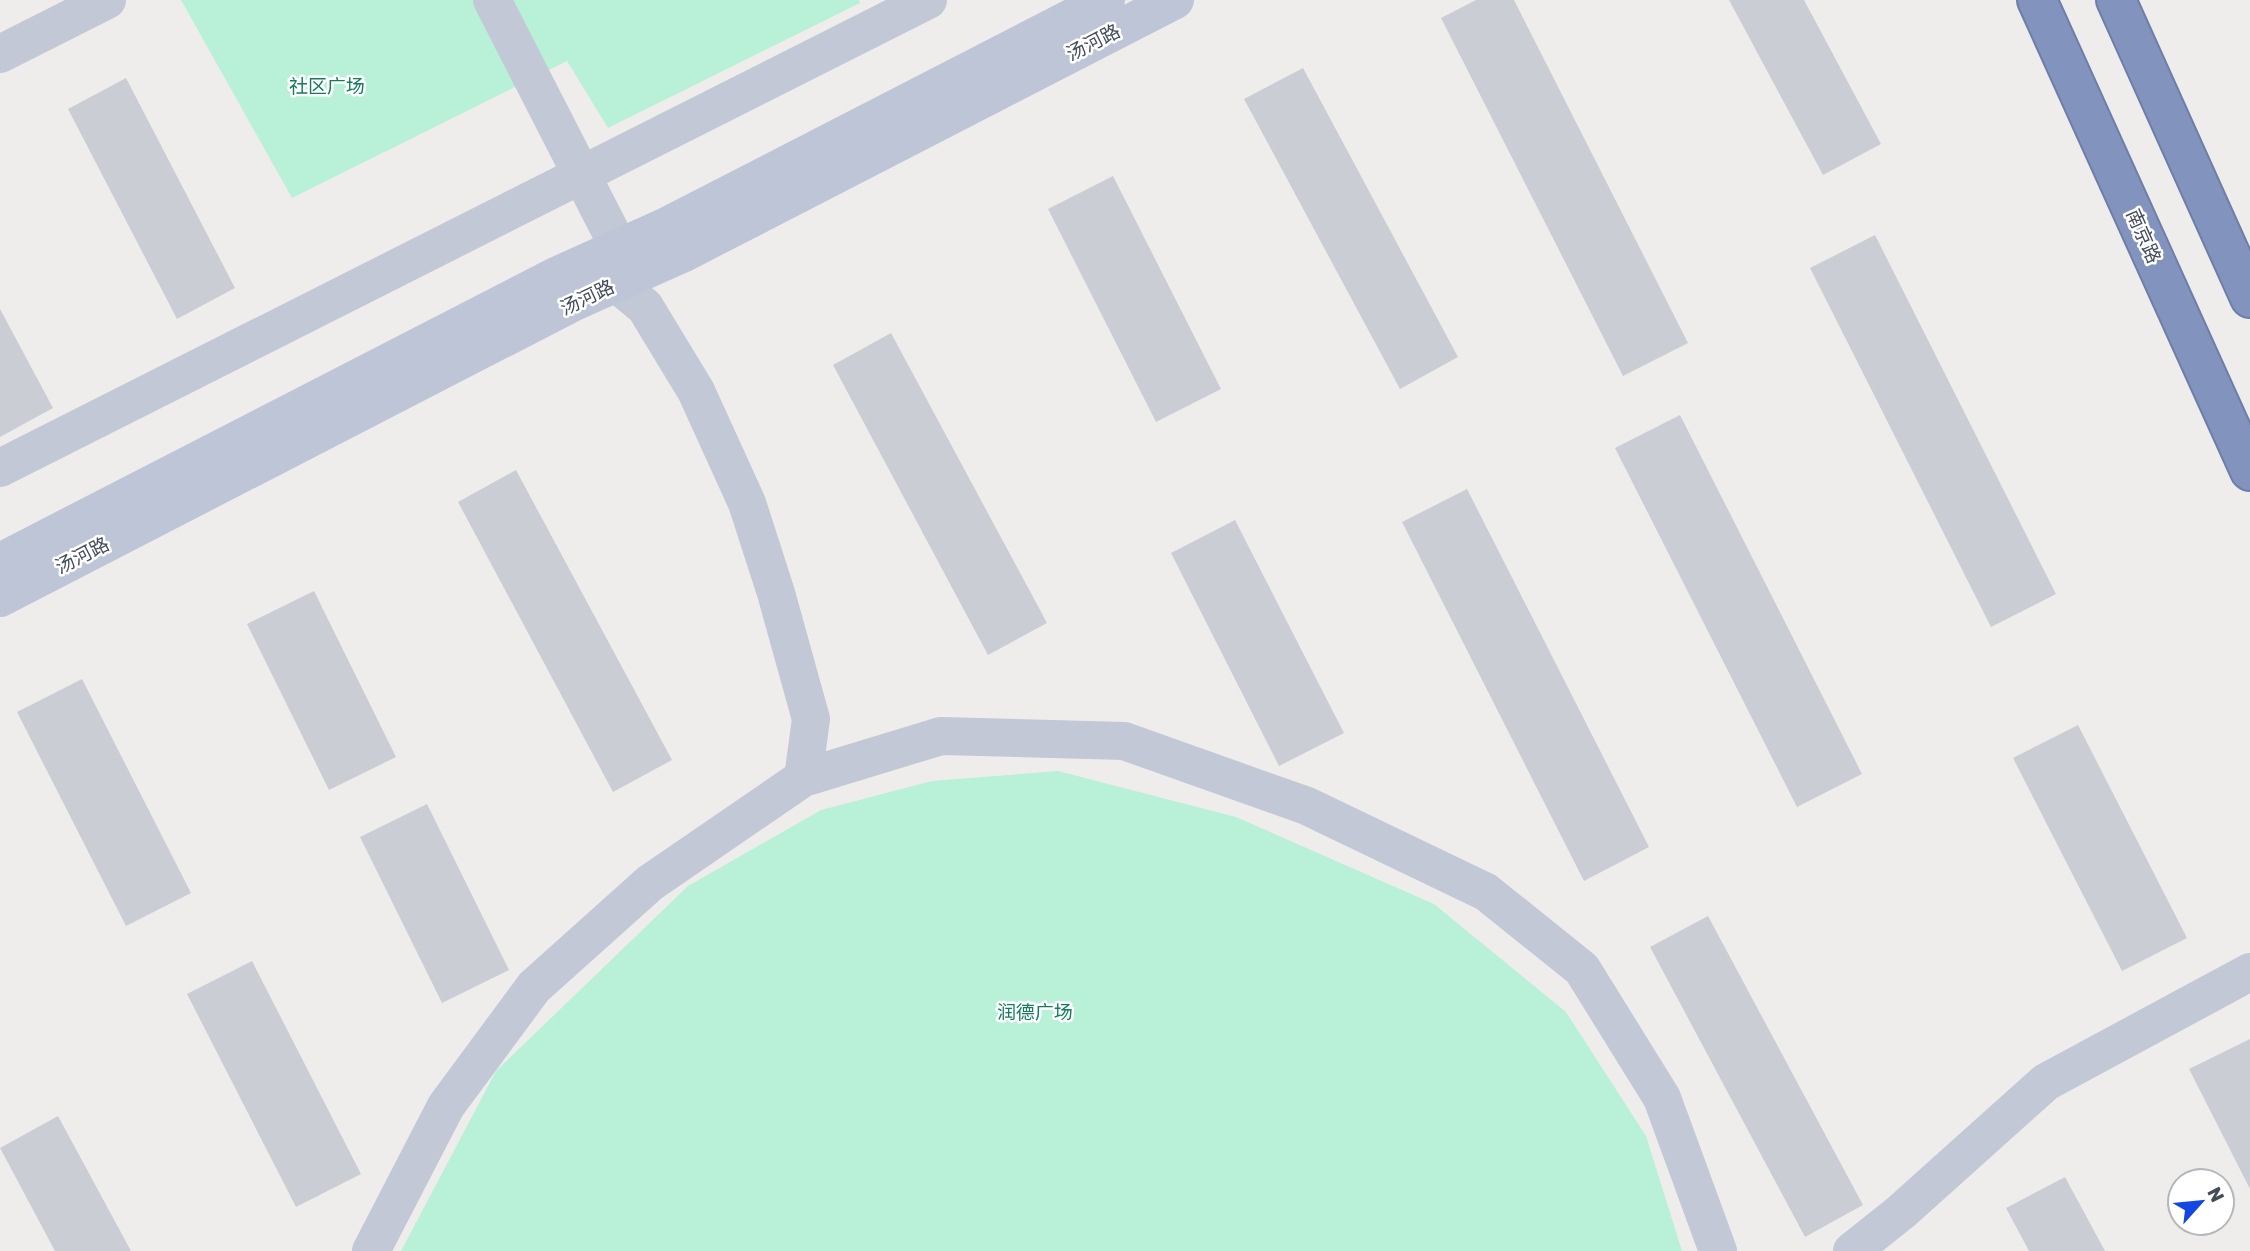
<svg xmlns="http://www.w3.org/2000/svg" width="2250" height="1251" viewBox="0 0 2250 1251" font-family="Rubik,'Noto Sans SC',sans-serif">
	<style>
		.green { fill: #b8f0d8 }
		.building { fill: #cbcdd5 }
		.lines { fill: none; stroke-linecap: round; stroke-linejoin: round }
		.highway-casing { stroke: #6d7fa9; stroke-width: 42 }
		.street { stroke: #c2c8d5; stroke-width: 38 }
		.secondary { stroke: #bec5d7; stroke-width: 38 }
		.highway { stroke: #8294be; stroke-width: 38 }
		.labels { text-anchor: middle; stroke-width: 5; stroke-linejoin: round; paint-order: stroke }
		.street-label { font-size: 19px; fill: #444c5a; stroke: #fff }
		.park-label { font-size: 19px; fill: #137d5c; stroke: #fff }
	</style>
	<rect width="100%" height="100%" fill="#efedec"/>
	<path class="green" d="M181,0H859L860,3L608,128L567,61L292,198Z
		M1058,771L1236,817L1434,904L1566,1012L1646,1136L1682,1251H401L496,1071L688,886L821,810L932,781Z"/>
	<path class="building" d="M1476,0H1514L1688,343L1623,376L1441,18Z
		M1729,0H1804L1881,144L1823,175Z
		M1303,68L1458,357L1400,389L1244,99Z
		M126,78L235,288L177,319L68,109Z
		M1113,176L1221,389L1156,422L1048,209Z
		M1875,235L2056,594L1991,627L1810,268Z
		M0,309L53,408L0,437Z
		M891,333L1047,623L988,655L833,365Z
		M1680,415L1862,774L1797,807L1615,448Z
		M516,470L672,760L613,792L458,502Z
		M1467,489L1649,847L1584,881L1402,522Z
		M1235,520L1344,733L1279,766L1171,553Z
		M314,591L396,757L329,790L247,624Z
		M82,679L191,893L126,926L17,712Z
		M2078,725L2187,938L2122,971L2013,758Z
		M427,804L509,970L442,1003L360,837Z
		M1708,916L1863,1205L1805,1237L1650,947Z
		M252,961L361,1174L296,1207L187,994Z
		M2250,1039V1189L2189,1069Z
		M58,1116L131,1251H55L0,1148Z
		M2065,1177L2105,1251H2029L2006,1208Z"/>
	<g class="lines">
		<g class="highway-casing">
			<path id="highway" d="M2037,0L2250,471
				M2116,0L2250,298"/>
		</g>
		<path class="street" d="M492,0L619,248
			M0,54L107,0
			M616,283L645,307L696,391L747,503L776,593L811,719L803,778
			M0,468L928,0
			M371,1251L446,1106L534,987L650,883L803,778L941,736L1124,741L1307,806L1486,892L1582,969L1662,1098L1718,1251
			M1852,1251L1901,1212L2046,1082L2250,972"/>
		<path class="secondary" d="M0,562L558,275L669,225L1106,0
			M0,598L572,303L682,254L1175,0"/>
		<use href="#highway" class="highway"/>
	</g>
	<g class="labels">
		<g class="street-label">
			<text transform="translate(1093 42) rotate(-27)" y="7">汤河路</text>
			<text transform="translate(2144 236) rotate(66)" y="7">南京路</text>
			<text transform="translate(587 297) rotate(-25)" y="7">汤河路</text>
			<text transform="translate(82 555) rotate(-27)" y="7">汤河路</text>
		</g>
		<g class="park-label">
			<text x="327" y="93">社区广场</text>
			<text x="1035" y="1019">润德广场</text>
		</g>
	</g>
	<g transform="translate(2201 1202) rotate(63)"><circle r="33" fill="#ffffff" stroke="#b4b7bd" stroke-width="2"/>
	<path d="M0-5L12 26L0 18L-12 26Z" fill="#1347e3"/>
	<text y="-10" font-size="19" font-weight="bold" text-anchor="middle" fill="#444c5a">N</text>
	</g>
</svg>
